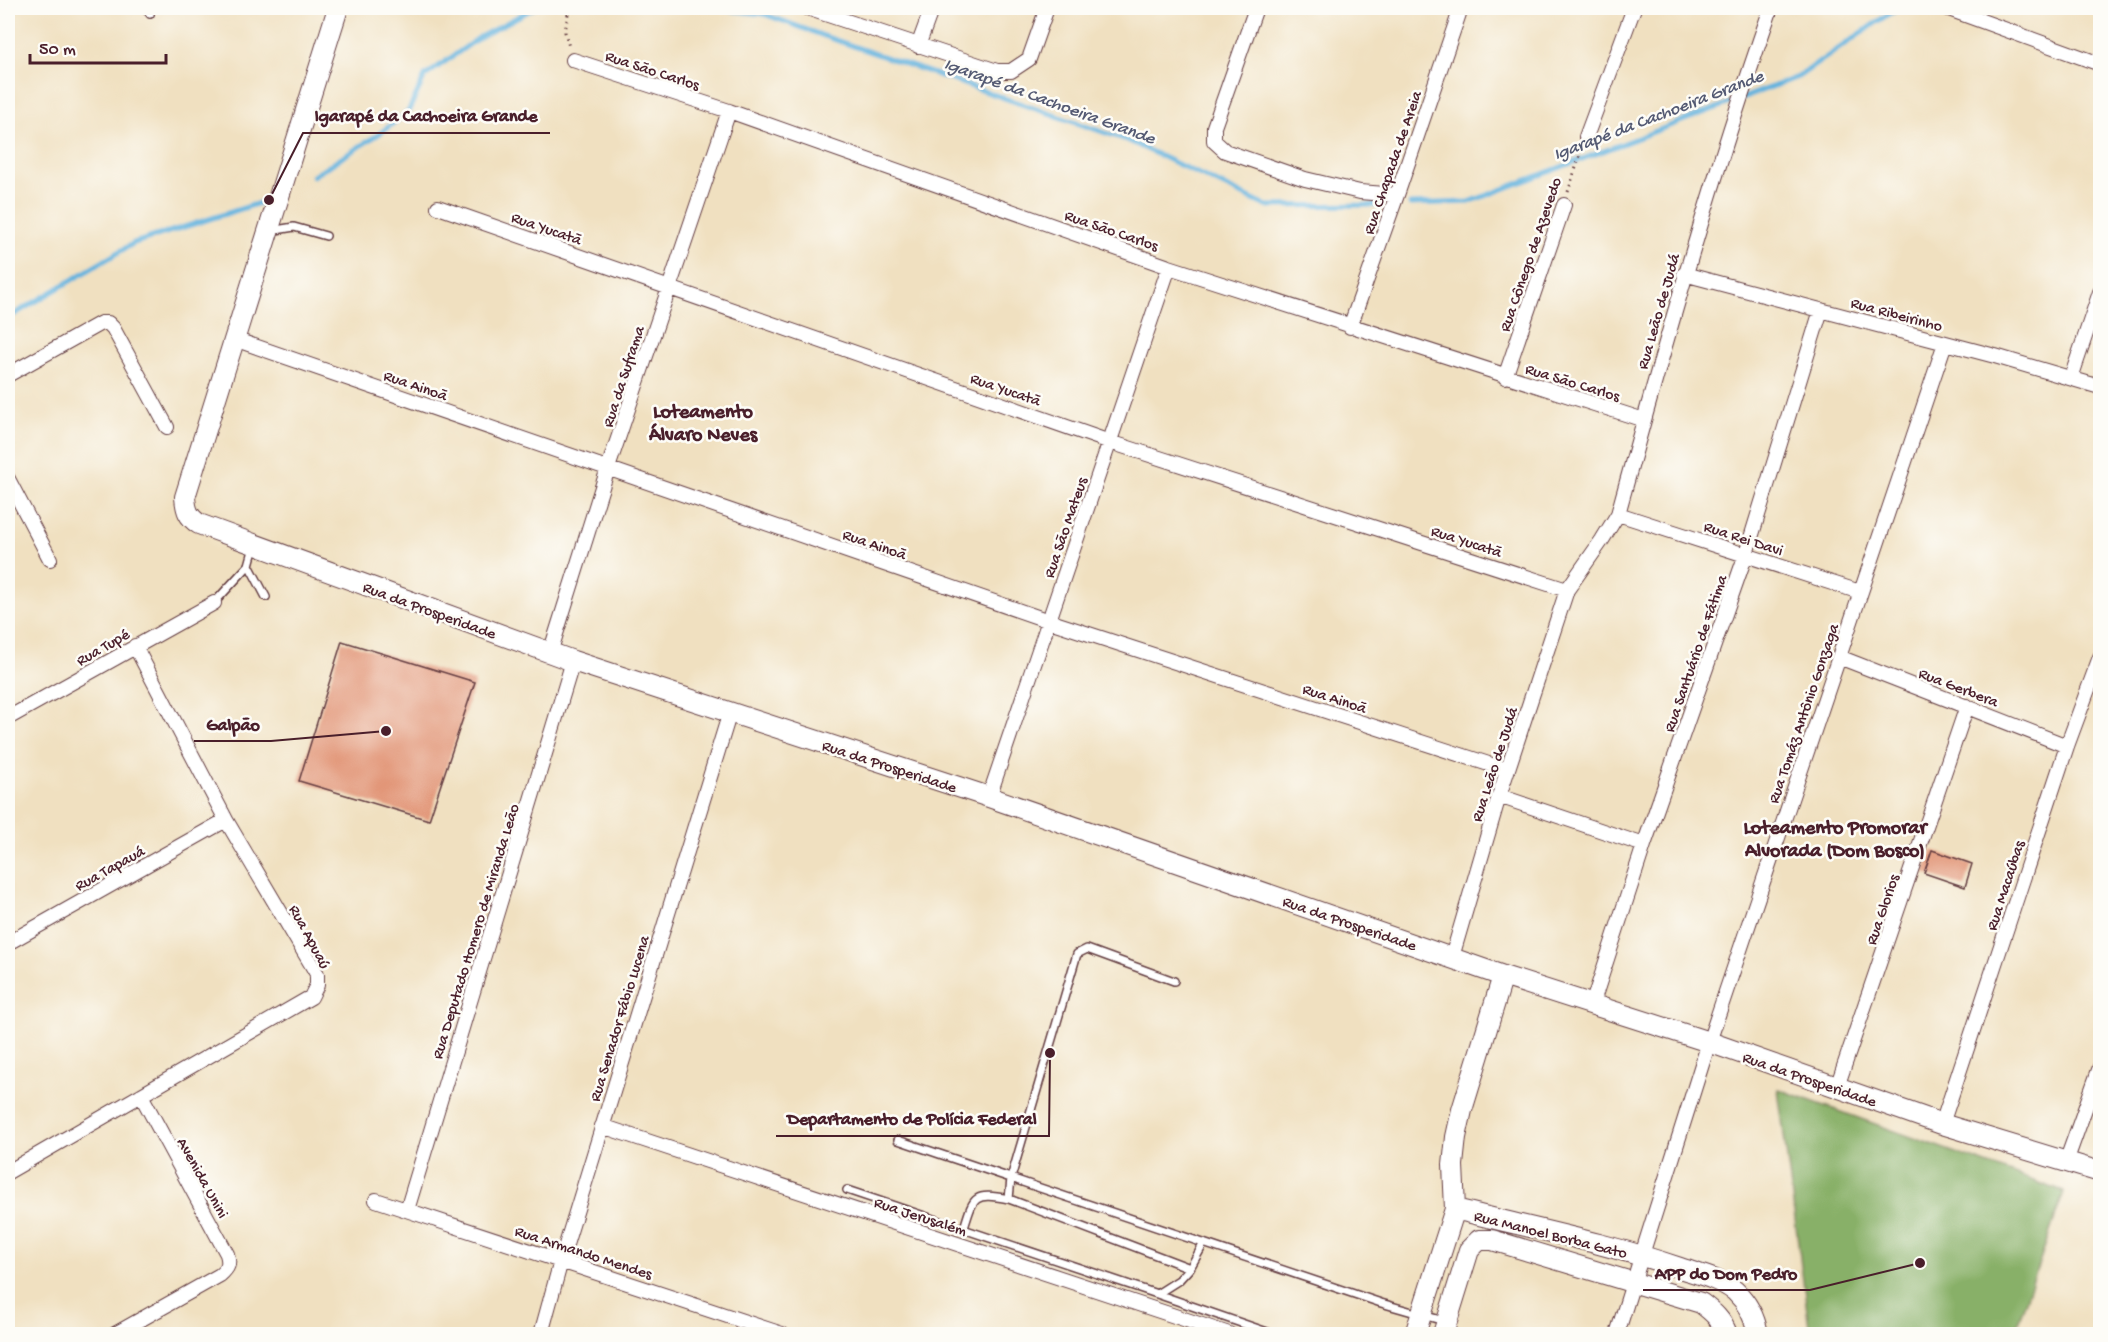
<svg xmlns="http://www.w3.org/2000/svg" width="2108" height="1342" viewBox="0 0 2108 1342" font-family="'Gochi Hand',sans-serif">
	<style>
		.forest { fill: #88b067; stroke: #696849; stroke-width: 1.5 }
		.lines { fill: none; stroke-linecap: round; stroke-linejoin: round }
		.stream { stroke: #64b3de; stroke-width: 5 }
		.building { fill: #e29678 }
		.lane-casing { stroke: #633c41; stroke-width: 10 }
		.street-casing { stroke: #633c41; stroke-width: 16 }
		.secondary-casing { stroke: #633c41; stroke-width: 22 }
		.path { stroke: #633c41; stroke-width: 3; stroke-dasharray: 1.5 4.5; stroke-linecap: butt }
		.lane { stroke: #fff; stroke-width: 7 }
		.street { stroke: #fff; stroke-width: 14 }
		.secondary { stroke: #fff; stroke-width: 20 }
		.labels { text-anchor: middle; stroke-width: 5; stroke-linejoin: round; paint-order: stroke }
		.street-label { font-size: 16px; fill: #4a1f2b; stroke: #fdfcf7 }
		.water-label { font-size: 18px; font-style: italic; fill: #545a73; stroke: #fdfcf7 }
		.quarter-label { font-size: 20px; font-weight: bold; fill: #4a1f2b; stroke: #fdfcf7 }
		.leader { fill: none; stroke: #4a1f2b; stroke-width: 2 }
		.callout-dot { fill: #4a1f2b; stroke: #fdfcf7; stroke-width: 2 }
		.callout-label { font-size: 18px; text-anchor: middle; font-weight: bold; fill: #4a1f2b; stroke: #fdfcf7; stroke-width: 5; stroke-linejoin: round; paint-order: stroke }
	</style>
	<rect width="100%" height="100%" fill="#fdfcf7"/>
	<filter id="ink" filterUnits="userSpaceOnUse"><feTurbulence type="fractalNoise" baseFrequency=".0167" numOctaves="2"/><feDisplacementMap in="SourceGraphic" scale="12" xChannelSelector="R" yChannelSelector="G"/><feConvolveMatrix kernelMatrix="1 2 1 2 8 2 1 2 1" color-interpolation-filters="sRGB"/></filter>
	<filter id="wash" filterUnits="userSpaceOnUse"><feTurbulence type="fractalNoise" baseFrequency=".008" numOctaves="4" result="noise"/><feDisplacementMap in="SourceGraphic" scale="24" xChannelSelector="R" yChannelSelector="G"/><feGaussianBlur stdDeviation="1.35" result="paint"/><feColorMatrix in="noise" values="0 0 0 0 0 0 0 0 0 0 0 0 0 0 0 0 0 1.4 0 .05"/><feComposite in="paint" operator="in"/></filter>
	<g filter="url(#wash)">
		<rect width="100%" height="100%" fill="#f0e0c0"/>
		<path class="forest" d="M1778,1089L2064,1192L2014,1334H1810Z"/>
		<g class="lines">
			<path class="stream" d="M711,8L764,14L824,36L1129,141L1266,206L1379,205
				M313,176L379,134L408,112L425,76L480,37L534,8
				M1410,204L1469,202L1798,77L1887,15L1901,8
				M8,318L134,243L269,200"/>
		</g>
		<g id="blocks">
			<path class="building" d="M342,641L475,682L429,820L299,781Z
				M1932,850L1972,864L1965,887L1924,873Z"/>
		</g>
	</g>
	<g filter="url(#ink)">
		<use href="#blocks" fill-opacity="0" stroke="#633c41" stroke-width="1.5"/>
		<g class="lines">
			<g class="lane-casing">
				<path id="lane" d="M146,8L150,14
					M270,231L294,227L326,236
					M254,547L249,565L266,597
					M214,603L249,565
					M898,1140L1381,1303L1444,1321
					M847,1190L1157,1294L1179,1280L1190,1268L1204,1243
					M1009,1199L1011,1178L1077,954L1087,949L1174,981
					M964,1228C974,1195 974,1193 1009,1199L1190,1268
					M1157,1294L1273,1334"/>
			</g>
			<g class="street-casing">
				<path id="street" d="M807,8L997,71H1011L1029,59L1047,8
					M1256,8L1214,127V141L1225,151L1305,179L1360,192L1397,195
					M1946,8L2100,64
					M918,46L932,8
					M573,60L729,111L1169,267L1644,420
					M1586,137L1634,8
					M438,207L1110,442L1567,590
					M1684,274L1995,356L2100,387
					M1350,327L1397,195L1461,8
					M234,339L1049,621L1507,770
					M8,375L101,323H108L113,328L167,427
					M1505,377L1564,205
					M2071,378L2100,292
					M8,479L50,559
					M1618,514L1860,592
					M550,653L608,468L729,111
					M1839,657L2067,746
					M8,718L214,603
					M1499,796L1644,845
					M989,797L1169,267
					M8,943L226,820
					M1452,957L1499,796L1567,590L1602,540L1618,514C1665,343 1713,174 1771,8
					M1592,1005L1644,845L1746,554L1821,310
					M1837,1087L1967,706
					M1942,1124L2067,746L2100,657
					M602,1126L1229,1334
					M2066,1162L2100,1067
					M8,1172L311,997L317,985V974L226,820L135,646
					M376,1200L782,1334
					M407,1210L573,661
					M115,1334L220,1275C228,1268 230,1264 227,1254L141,1095
					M541,1334L561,1261L730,712
					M1617,1334L1709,1042L1945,343"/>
			</g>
			<g class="secondary-casing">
				<path id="secondary" d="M338,8L185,497C186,510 188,517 199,524L573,661L989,797L1503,976L1709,1042L1942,1124L2100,1172
					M1455,1209C1530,1228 1607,1243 1680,1268C1698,1274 1720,1279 1735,1291C1748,1303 1755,1318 1758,1334
					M1415,1334L1455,1209L1453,1165L1456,1137L1462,1110L1503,976
					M1443,1334L1469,1250L1479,1240H1492L1701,1303C1713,1312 1722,1320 1727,1334"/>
			</g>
			<path class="path" d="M569,8L565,32L569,47
				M1568,192L1582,149"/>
			<use href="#lane" class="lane"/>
			<use href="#street" class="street"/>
			<use href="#secondary" class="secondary"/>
		</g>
	</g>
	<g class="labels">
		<g class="street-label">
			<text transform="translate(653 69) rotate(18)" y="6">Rua São Carlos</text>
			<text transform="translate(1391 162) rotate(-71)" y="6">Rua Chapada de Areia</text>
			<text transform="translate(547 227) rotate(19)" y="6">Rua Yucatã</text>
			<text transform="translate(1112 229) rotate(19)" y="6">Rua São Carlos</text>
			<text transform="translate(1529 254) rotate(-71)" y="6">Rua Cônego de Azevedo</text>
			<text transform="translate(1657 311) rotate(-74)" y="6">Rua Leão de Judá</text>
			<text transform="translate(1897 313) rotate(15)" y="6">Rua Ribeirinho</text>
			<text transform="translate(622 376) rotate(-72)" y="6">Rua da Suframa</text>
			<text transform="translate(1573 381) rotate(17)" y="6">Rua São Carlos</text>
			<text transform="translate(416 384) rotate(19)" y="6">Rua Ainoã</text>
			<text transform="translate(1006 388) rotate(19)" y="6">Rua Yucatã</text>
			<text transform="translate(1064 527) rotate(-71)" y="6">Rua São Mateus</text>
			<text transform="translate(1744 537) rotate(18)" y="6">Rua Rei Davi</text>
			<text transform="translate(1467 540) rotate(18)" y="6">Rua Yucatã</text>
			<text transform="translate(875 543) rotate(19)" y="6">Rua Ainoã</text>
			<text transform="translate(430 609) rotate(20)" y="6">Rua da Prosperidade</text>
			<text transform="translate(102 646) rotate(-30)" y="6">Rua Tupé</text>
			<text transform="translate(1694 653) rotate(-71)" y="6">Rua Santuário de Fátima</text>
			<text transform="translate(1959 686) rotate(21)" y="6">Rua Gerbera</text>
			<text transform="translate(1335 697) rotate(18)" y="6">Rua Ainoã</text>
			<text transform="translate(1802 713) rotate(-71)" y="6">Rua Tomáz Antônio Gonzaga</text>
			<text transform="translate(1493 764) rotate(-72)" y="6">Rua Leão de Judá</text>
			<text transform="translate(890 765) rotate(18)" y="6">Rua da Prosperidade</text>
			<text transform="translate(109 867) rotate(-29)" y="6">Rua Tapauá</text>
			<text transform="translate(2004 885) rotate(-72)" y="6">Rua Macaúbas</text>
			<text transform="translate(1881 909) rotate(-71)" y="6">Rua Glorios</text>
			<text transform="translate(1350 922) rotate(19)" y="6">Rua da Prosperidade</text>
			<text transform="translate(474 931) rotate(-73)" y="6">Rua Deputado Homero de Miranda Leão</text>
			<text transform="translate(311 936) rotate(62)" y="6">Rua Apuaú</text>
			<text transform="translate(618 1018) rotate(-73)" y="6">Rua Senador Fábio Lucena</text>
			<text transform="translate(1810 1078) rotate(19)" y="6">Rua da Prosperidade</text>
			<text transform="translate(204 1177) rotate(61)" y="6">Avenida Unini</text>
			<text transform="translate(921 1215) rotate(18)" y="6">Rua Jerusalém</text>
			<text transform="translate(1551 1233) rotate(14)" y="6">Rua Manoel Borba Gato</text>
			<text transform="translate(584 1251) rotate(18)" y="6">Rua Armando Mendes</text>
		</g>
		<g class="water-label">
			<text transform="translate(1050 100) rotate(20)" y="6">Igarapé da Cachoeira Grande</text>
			<text transform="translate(1658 114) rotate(-21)" y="6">Igarapé da Cachoeira Grande</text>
		</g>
		<g class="quarter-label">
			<text x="703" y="417">Loteamento<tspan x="703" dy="23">Álvaro Neves</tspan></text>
			<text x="1835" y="833">Loteamento Promorar<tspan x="1835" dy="23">Alvorada (Dom Bosco)</tspan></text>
		</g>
	</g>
	<path class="leader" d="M269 200L303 133H550M386 731L271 741H194M1050 1053L1049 1136H776M1920 1263L1810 1290H1643"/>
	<g class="callout-dot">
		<circle cx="269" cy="200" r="6"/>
		<circle cx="386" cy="731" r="6"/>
		<circle cx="1050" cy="1053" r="6"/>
		<circle cx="1920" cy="1263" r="6"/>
	</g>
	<g class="callout-label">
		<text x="426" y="121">Igarapé da Cachoeira Grande</text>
		<text x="233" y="730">Galpão</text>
		<text x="912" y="1124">Departamento de Polícia Federal</text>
		<text x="1726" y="1279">APP do Dom Pedro</text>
	</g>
	<rect width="2108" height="1342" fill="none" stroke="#fdfcf7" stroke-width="30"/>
	<path d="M30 54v9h136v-9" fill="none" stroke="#4a1f2b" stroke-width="3"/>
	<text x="39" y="54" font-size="18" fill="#4a1f2b" stroke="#fdfcf7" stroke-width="4.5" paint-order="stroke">50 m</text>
</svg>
